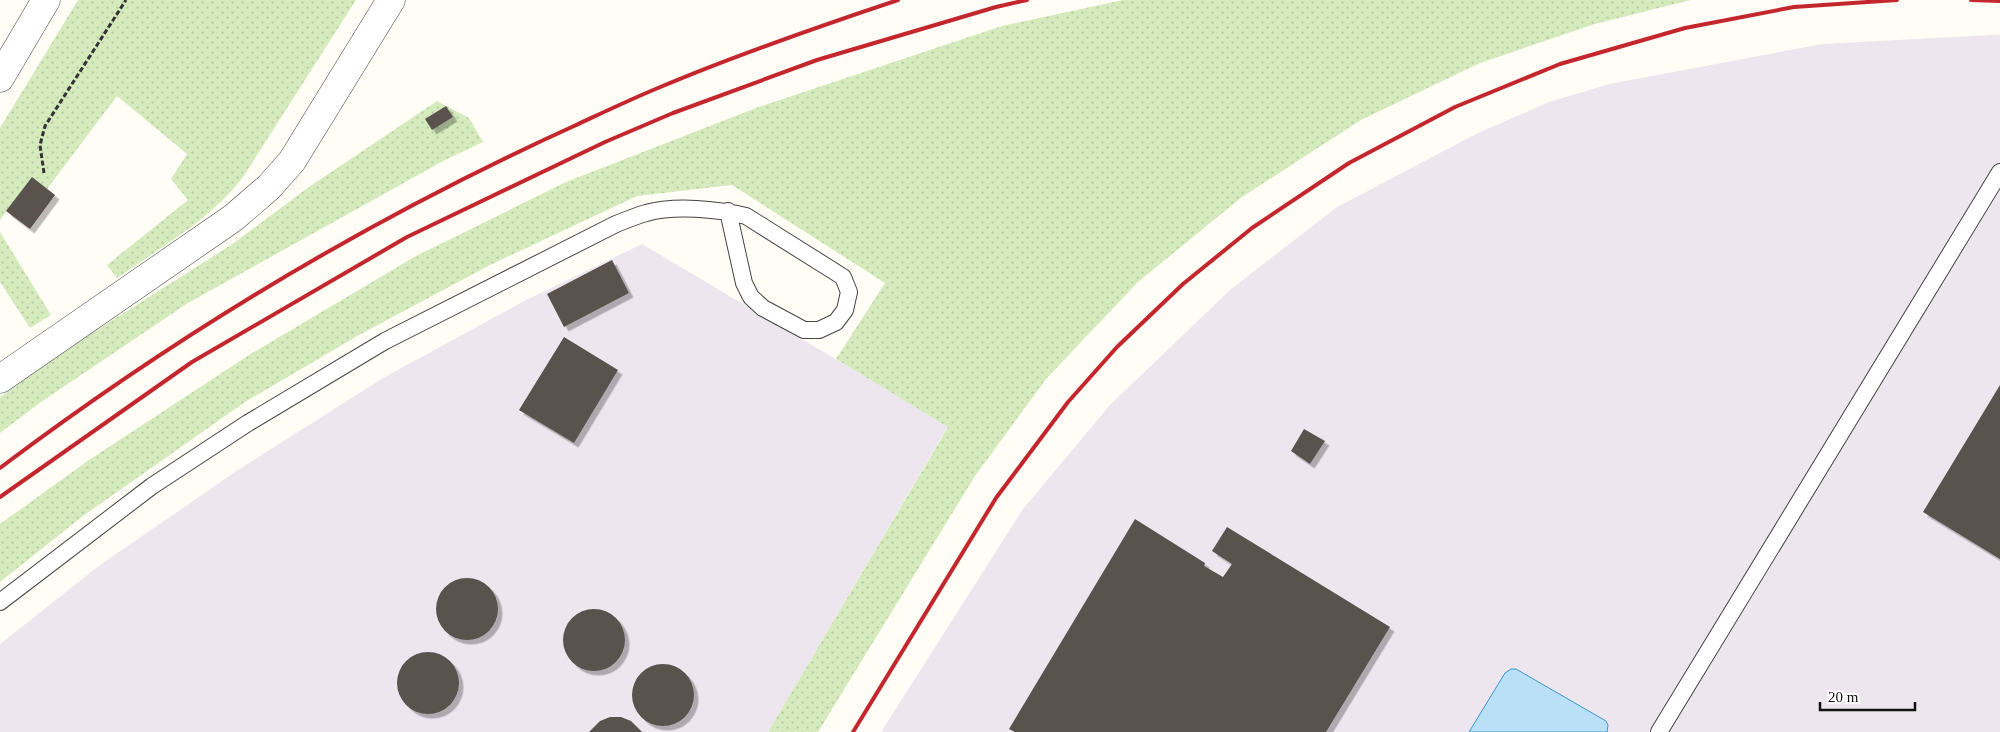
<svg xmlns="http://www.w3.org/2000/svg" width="2000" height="732" viewBox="0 0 2000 732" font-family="Georgia,serif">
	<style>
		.industrial { fill: #eee6ef }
		.grass { fill: url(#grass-dots) }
		.water { fill: #b9e0f7; stroke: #3f96cf }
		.building { fill: #5a524d; filter: url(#shadow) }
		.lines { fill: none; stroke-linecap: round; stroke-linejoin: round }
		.service-casing { stroke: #444; stroke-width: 18 }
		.minor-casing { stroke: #444; stroke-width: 29 }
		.tertiary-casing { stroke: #444; stroke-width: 29 }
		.path { stroke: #333; stroke-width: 3; stroke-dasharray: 5 2.5; stroke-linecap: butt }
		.service { stroke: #fff; stroke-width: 16 }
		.minor { stroke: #fff; stroke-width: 28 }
		.tertiary { stroke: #fff; stroke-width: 28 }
		.rail { stroke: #c4262e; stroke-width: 4 }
	</style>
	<defs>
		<pattern id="grass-dots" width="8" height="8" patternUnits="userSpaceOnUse" patternTransform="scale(1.25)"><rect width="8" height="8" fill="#d5ebbd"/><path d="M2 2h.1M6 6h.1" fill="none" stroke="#b6c8a1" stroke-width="1.8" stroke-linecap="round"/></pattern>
		<filter id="shadow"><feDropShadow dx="4.5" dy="4.5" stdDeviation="0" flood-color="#0004"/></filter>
	</defs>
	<rect width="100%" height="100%" fill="#fffdf5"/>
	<path class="industrial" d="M1992,35H2000V732H881L1023,509L1110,405L1231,289L1337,207L1476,134L1549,102L1609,84L1822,44Z
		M642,244L948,426L768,732H0V644L100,565L238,470L383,378L524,301Z"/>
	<path class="grass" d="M78,0H356L243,177C210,220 161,247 117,278L107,265L188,200L171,179L187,154L117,96L47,189L32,178L0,220V128Z
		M1123,0H1691L1595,24L1480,63L1361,120L1242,197L1138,282L1046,379L975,476L818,732H768L948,427L836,359L885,283L732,185L637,196L490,265L359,335L245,402L83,516L0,582V524L89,460L249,355L416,256L566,182L756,108L1002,26Z
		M437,101L469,118L483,142L445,160L188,303L41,402L0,433V397L89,335L231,245L309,187Z
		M0,232L51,315L30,328L0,282Z"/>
	<path class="water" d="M1511,669H1516L1606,721L1608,725L1607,732H1469L1505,673Z"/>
	<path class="building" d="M446,106L453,117L432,130L425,119Z
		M32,177L55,195L30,229L6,211Z
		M612,260L629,293L564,327L547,294Z
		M564,337L618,370L574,443L519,410Z
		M2000,385V559L1923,512Z
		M1304,429L1325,441L1310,464L1291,451Z
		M1135,519L1205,563L1204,566L1223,577L1232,564L1212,551L1227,527L1390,627L1326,732H1015L1009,729Z
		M436 609a31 31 0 1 1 62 0a31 31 0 1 1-62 0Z
		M563 640a31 31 0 1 1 62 0a31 31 0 1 1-62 0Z
		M397 683a31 31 0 1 1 62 0a31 31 0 1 1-62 0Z
		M632 695a31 31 0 1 1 62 0a31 31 0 1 1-62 0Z
		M610,717H621L631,721L642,732H589L600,721Z"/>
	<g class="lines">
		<g class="service-casing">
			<path id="service" d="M0,602L152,486L248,423L385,341L616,224C626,220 636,216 646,213C675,205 717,209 746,216L843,277L849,292L845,310L836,322L819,330H804L763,308L751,297L744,283L728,211
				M1659,732L2000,172"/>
		</g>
		<g class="minor-casing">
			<path id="minor" d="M0,379L233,218L269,187L292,161L391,0"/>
		</g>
		<g class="tertiary-casing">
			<path id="tertiary" d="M0,78L46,0"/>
		</g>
		<path class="path" d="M44,173L40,145L45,126L126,0"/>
		<use href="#service" class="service"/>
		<use href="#minor" class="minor"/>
		<use href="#tertiary" class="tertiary"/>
		<path class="rail" d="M1971,0L2000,1
			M0,468C179,333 369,219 574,126C602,113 629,100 658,88C736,55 817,27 898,0
			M0,497L192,362L407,237L605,142L673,113L817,60L996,7L1027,0
			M853,732L996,498L1068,402L1117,347L1183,284L1252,228L1349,163L1455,107L1560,64L1685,28L1794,7L1897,0"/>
	</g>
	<path d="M1820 702v8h95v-8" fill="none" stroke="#111111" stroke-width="2.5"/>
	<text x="1828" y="702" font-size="15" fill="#111111" stroke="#ffffff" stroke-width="4" paint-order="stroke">20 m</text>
</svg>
